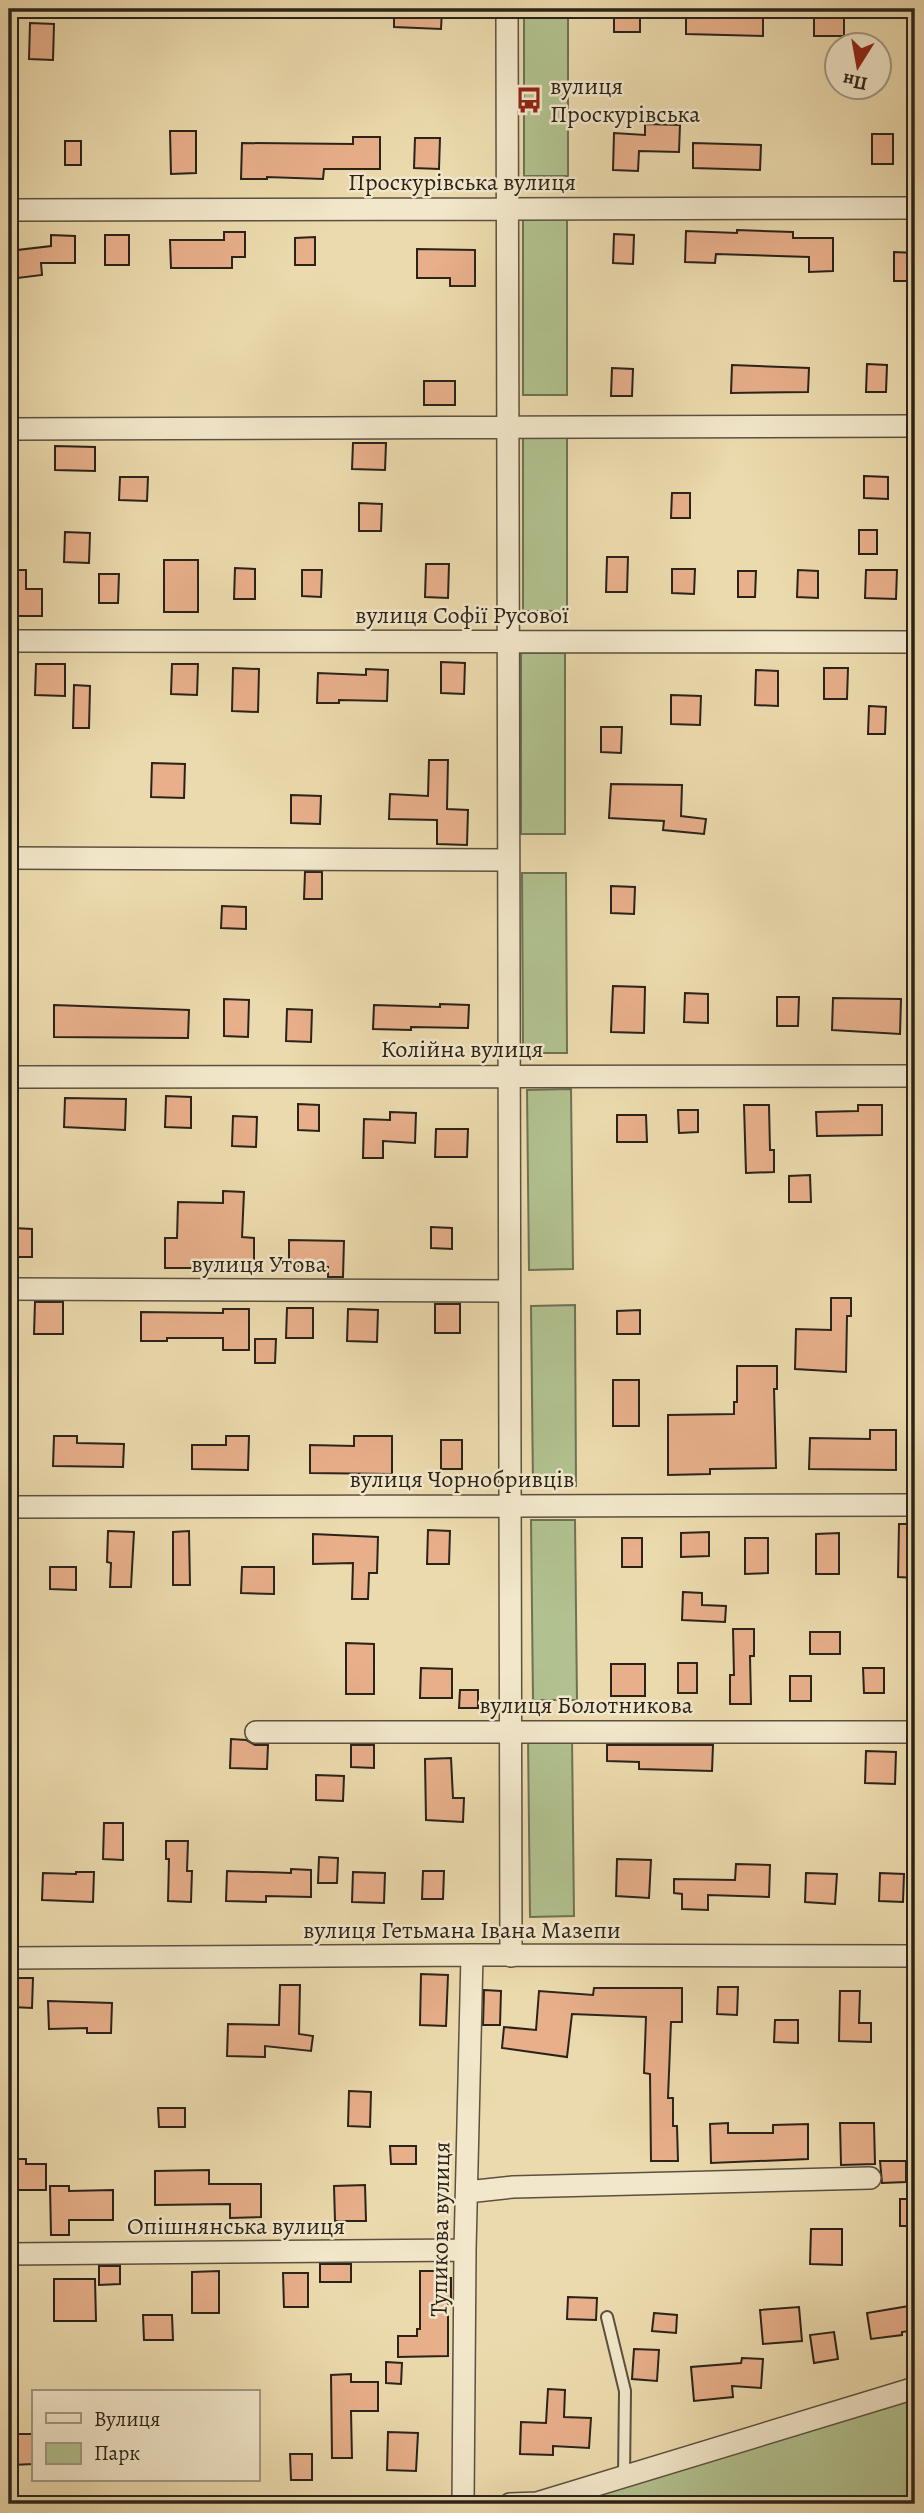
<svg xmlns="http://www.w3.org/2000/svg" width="924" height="2513" viewBox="0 0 924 2513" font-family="Alegreya,serif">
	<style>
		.green { fill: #b1c18f; stroke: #6e7254; stroke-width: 2 }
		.building { fill: #e7af8a; stroke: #2b231a; stroke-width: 2 }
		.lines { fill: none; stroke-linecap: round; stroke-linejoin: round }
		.service-casing { stroke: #5b513f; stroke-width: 14 }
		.minor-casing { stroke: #5b513f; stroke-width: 24 }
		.service { stroke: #f2e7ca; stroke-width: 10 }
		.minor { stroke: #f2e7ca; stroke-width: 21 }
		.labels { text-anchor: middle; stroke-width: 5; stroke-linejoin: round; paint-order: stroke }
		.poi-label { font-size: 24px; fill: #2b231a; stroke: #f2e7ca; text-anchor: start }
		.street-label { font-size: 24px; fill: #2b231a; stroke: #f2e7ca }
	</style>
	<rect width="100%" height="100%" fill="#ebdaad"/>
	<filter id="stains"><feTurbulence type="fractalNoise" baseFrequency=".00286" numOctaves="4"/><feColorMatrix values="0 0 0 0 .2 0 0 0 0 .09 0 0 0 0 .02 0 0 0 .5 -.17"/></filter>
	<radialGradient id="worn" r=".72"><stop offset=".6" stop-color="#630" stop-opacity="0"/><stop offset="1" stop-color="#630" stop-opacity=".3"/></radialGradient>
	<path class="green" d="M524,9H568V176H524Z
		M523,214H567V395H523Z
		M523,431H567V611H523Z
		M521,653H565V834H521Z
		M522,873H566L567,1053H523Z
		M571,1089L573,1269L529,1270L527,1090Z
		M575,1305L576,1486H533L531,1306Z
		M531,1520H575L577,1700H533Z
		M572,1736L574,1916L530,1917L528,1737Z
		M915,2388V2504H510Z"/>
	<path class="building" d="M394,9H442L441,29L394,27Z
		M614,9H640V32H614Z
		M686,9H763V36L686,34Z
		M814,9H844V36H814Z
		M30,23L54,24L53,60L29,59Z
		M645,124L680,125L679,152L639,151L638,171L613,170L614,133L645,135Z
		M170,131H196V173L171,174Z
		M872,134H893V164H872Z
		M353,137H380V169H324L323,179L267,177V179H241L242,143L353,144Z
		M415,138H440L439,169L414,168Z
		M65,141H81V165H65Z
		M693,143L761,145L760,170L693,168Z
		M737,230L793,232V238H833V271L809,272V257L716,254L715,263L685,262L686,231L737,233Z
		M224,232H245V257H232V268H171L170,240H224Z
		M614,234L634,235L633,264L613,263Z
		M51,235L75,236V263H41L42,275L18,278L16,263H9V251L51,246Z
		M105,235H129V265H105Z
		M315,237V265H295V238Z
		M417,249L475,250V286H450V278H417Z
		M894,252L915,253V281H894Z
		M867,364L887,365L886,392H866Z
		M732,365L809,368L808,392L731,393Z
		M612,368L633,369L632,396H611Z
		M424,381H455V405H424Z
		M353,443H386L385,470L352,469Z
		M55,446L95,447V471L55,470Z
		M864,476L888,477V499L864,498Z
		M120,477H148L147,501L119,500Z
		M672,493H690V518H671Z
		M359,503L382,504L381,531H359Z
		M859,530H877V554H859Z
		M65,532L90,533L89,563L64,562Z
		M607,557H628L627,592H606Z
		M164,560H198V612H164Z
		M426,564H449L448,598L425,597Z
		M235,568L255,569V599H234Z
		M672,569H695L694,594L672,593Z
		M9,570H26V589H42V616H9Z
		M302,570H322L321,597L302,596Z
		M798,570L818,571V598L797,597Z
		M866,570H897L896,599L865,598Z
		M738,571H756L755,597H738Z
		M99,574H119L118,603H99Z
		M441,662L465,663L464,694L441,693Z
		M36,664H65V696L35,695Z
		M172,664H198L197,695L171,694Z
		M233,668L259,669L258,712L232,711Z
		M824,668H848L847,699H824Z
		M366,669L388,670L387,701L339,700V703H317L318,673L366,675Z
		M756,670L778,671V706L755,705Z
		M74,685L90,686L89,728H73Z
		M671,695L701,696L700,725L671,724Z
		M869,706L886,707L885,734H868Z
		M601,727H622L621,753L601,752Z
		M429,760H448L447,809L468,810L467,845L437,844V820L389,819L390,794L428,796Z
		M152,763L185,764L184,798L151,797Z
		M611,784L682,785L681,816L706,819L704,834L663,830L664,821L609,818Z
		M291,795L321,796L320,824L291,823Z
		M305,872H322V899H304Z
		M611,886L635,887L634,914L611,913Z
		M222,906L246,907V929L221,928Z
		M613,986L645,987L644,1033L611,1032Z
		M685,993L708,994V1023L684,1022Z
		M777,997H799L798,1026H777Z
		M833,998L901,999L900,1034L832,1030Z
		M224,999L249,1000L248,1037L224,1036Z
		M440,1004L469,1005L468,1028L411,1027V1030L373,1029L374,1005L440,1007Z
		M54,1005L189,1010L188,1038L54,1037Z
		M287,1009L312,1010L311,1042L286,1041Z
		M166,1096L191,1097V1128L165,1127Z
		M65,1098L126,1099L125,1130L64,1127Z
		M298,1104L319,1105V1131L298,1130Z
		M744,1105H769L770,1150H774V1172L746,1173Z
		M858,1105H882V1135L817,1136L816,1112L858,1111Z
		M678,1110H698V1132L679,1133Z
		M390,1112L416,1113L415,1143L383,1141V1158H363L364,1119L390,1120Z
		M617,1115H646L647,1142H617Z
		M233,1116L257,1117L256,1147L232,1146Z
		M436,1129H468L467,1157H435Z
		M810,1175L811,1202H789V1176Z
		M223,1191L244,1192L242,1237L254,1238V1266L196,1264V1268H165V1238H177L178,1202L223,1203Z
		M431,1227L452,1228V1249L431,1248Z
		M14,1228L32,1229V1257H13Z
		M289,1240L344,1241L343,1277H328V1267L289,1266Z
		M831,1298H851V1316H847L846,1372L795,1369L796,1329L831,1330Z
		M35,1302H63V1334H34Z
		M435,1304H460V1333H435Z
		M287,1308H313V1338H286Z
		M223,1309H249V1350H223V1338H167V1341H141V1312L223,1313Z
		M348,1309L378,1310L377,1342L347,1341Z
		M640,1310V1334H617V1311Z
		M255,1339H276L275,1363H255Z
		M737,1366H777V1389H774L776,1468L710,1469V1474L668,1475V1415L734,1414V1402H737Z
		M613,1380H639V1426H613Z
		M870,1430H896V1470L809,1469L810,1438L870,1439Z
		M54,1436H77V1443L124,1444L123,1467L53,1466Z
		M226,1436H249L248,1470L192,1469V1445H226Z
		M354,1436H392V1474L310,1473V1445L354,1446Z
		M441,1440H462V1469H441Z
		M899,1524H915V1578L898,1577Z
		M428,1530L450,1531L449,1564H427Z
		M108,1531L134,1532L131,1587H110L111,1563L107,1562Z
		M189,1531L190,1585H173V1532Z
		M709,1532V1556L681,1557V1533Z
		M839,1533V1574H816V1534Z
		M313,1534L378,1537L377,1573H369L368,1599H352L353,1563L313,1564Z
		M622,1538H642V1567H622Z
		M745,1538H768V1573L745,1574Z
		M50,1567H76V1590L50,1589Z
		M242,1567H274V1594L241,1593Z
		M683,1592L702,1593V1605L726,1606L725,1622L682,1620Z
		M733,1629H754V1656H750L751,1704H730V1675H734Z
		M810,1632H840V1654H810Z
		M346,1643L374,1644V1694H346Z
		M678,1663H697V1693H678Z
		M611,1664H645V1696H611Z
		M421,1668L452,1669V1698H420Z
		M863,1668H884V1693H864Z
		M790,1676H811V1701H790Z
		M460,1690H478V1708H459Z
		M231,1739L246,1740L255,1745H268L267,1769L230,1768Z
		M351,1745H374V1768L351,1767Z
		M607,1745H713L712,1771L639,1769V1762L607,1761Z
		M866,1751L896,1752L895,1784L865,1783Z
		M451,1758L453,1798H464L463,1822L426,1820L425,1759Z
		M316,1775L344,1776L343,1801L316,1800Z
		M104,1823H123V1860L103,1859Z
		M166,1841H188L187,1871H192L191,1902L168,1901L169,1859H166Z
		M319,1857L338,1858L337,1883H318Z
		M617,1859L651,1860L649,1898L616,1896Z
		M736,1864L770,1865L769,1897L708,1895V1910L682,1909V1894L674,1893V1879L735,1880Z
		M291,1869L311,1870V1897L266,1896V1902L226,1901L227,1871L291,1873Z
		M423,1871H444L443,1899H422Z
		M76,1872H94L93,1902L42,1900L43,1873L76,1874Z
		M353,1872L385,1873L384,1903L352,1902Z
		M806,1873L837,1874L835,1904L805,1902Z
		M880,1873L904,1874L903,1902L879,1901Z
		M421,1974L448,1975L446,2026L420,2025Z
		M12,1978H33L32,2008L12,2007Z
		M280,1985H300L299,2034L313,2036L311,2051L265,2046V2057L227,2056L228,2024L279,2025Z
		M718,1987H738L737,2015L717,2014Z
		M594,1988H682V2022H671L668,2098H673V2126H677L678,2161H651L650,2074L644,2073L646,2017L572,2014L567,2057L502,2048L504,2027L536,2030L539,1991L593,1995Z
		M484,1990L501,1991L500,2025H483Z
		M840,1991H860L859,2023H871V2042L839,2041Z
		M48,2001L112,2003L111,2033H87V2028L49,2029Z
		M775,2020H798V2043L774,2042Z
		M349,2091L371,2092L370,2127L348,2126Z
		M158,2108H185V2127H159Z
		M728,2123V2133H773V2125L808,2124V2159L711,2163L710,2124Z
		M840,2123H874L875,2164L841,2165Z
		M390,2146H416V2164H391Z
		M9,2159H26V2164H46V2190H9Z
		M880,2161H906V2182L882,2183Z
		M209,2170V2184H261V2217L230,2218V2204L155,2205V2171Z
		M365,2185L366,2221H335L334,2186Z
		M50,2186H69V2191L113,2190V2220H69V2235H51Z
		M900,2199H915V2226H900Z
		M811,2229H842V2265L810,2264Z
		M320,2264H351V2282H320Z
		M99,2266H120V2284L99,2285Z
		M219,2271V2313H192V2272Z
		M420,2271H440V2278H451V2303H448V2356L398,2357V2336H417V2329H420Z
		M283,2273H308V2307H284Z
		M54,2279H95L96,2321H54Z
		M568,2297L597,2298L596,2320L567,2319Z
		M915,2305V2330L902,2332V2335L871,2339L867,2313Z
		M799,2307L802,2341L763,2344L760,2310Z
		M654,2313L677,2315L676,2333L652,2331Z
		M143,2315H172L173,2340H144Z
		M834,2332L838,2359L814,2363L810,2335Z
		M634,2349L659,2350L657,2381L632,2379Z
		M742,2358L763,2359L761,2388L732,2386L733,2397L694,2401L691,2367L741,2363Z
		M386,2362L402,2363L401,2384L386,2383Z
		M351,2374V2382H378V2411H351L352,2458H332L331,2375Z
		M548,2389L565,2390L564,2417L591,2418L589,2448L553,2446V2455L520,2454L521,2422L546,2423Z
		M388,2432L418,2433L416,2471L387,2470Z
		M11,2434H33V2464L12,2465Z
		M290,2454H312V2480H291Z"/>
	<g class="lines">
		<g class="service-casing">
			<path id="service" d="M607,2317L625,2391L624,2477
				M911,2389L915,2410"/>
		</g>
		<g class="minor-casing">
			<path id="minor" d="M507,9L511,1956
				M9,210L915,208
				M9,429L915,426
				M9,641L915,642
				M9,858L508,860
				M9,1077L915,1076
				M9,1289L509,1291
				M9,1507L915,1505
				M256,1732H915
				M9,1958L472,1955L915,1956
				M467,2192L513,2187L870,2178
				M9,2254L465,2250
				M463,2504L465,2250L472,1955
				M510,2504L537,2503L915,2388"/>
		</g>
		<use href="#service" class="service"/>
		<use href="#minor" class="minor"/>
	</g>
	<defs>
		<g id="bus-bare" transform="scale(2.1)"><path d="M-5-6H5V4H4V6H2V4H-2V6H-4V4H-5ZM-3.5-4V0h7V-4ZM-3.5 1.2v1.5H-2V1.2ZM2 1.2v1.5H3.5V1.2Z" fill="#8f2418" stroke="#f2e7ca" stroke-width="2.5" paint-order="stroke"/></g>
	</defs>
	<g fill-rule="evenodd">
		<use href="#bus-bare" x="529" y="100"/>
	</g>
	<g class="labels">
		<g class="poi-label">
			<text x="550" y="94">вулиця<tspan x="550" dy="28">Проскурівська</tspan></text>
		</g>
		<g class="street-label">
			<text x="462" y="190">Проскурівська вулиця</text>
			<text x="462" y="623">вулиця Софії Русової</text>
			<text x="462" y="1057">Колійна вулиця</text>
			<text x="259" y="1272">вулиця Утова</text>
			<text x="462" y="1487">вулиця Чорнобривців</text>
			<text x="586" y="1713">вулиця Болотникова</text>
			<text x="462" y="1938">вулиця Гетьмана Івана Мазепи</text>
			<text x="236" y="2234">Опішнянська вулиця</text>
			<text transform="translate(440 2229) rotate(-89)" y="8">Тупикова вулиця</text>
		</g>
	</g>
	<rect width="924" height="2513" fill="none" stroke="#ebdaad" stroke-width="35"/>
	<rect x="10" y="10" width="903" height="2492" fill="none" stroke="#2b231a" stroke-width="3.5"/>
	<rect x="18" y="18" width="889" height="2478" fill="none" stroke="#2b231a" stroke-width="2"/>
	<rect x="32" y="2390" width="228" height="91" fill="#f2e7ca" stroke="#a29984" stroke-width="2"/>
	<rect x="46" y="2413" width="35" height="10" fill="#f2e7ca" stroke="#a29984" stroke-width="2"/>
	<text x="94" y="2426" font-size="21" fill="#2b231a">Вулиця</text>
	<rect x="46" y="2443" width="35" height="21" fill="#b1c18f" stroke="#a29984" stroke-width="2"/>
	<text x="94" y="2460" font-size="21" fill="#2b231a">Парк</text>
	<g transform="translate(858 66) rotate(191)"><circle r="33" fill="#f2e7ca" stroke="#a29984" stroke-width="2"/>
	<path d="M0-5L12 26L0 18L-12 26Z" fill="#8f2418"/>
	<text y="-10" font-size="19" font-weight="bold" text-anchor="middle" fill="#2b231a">Пн</text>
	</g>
	<rect width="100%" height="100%" filter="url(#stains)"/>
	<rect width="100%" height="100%" fill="url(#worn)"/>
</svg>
